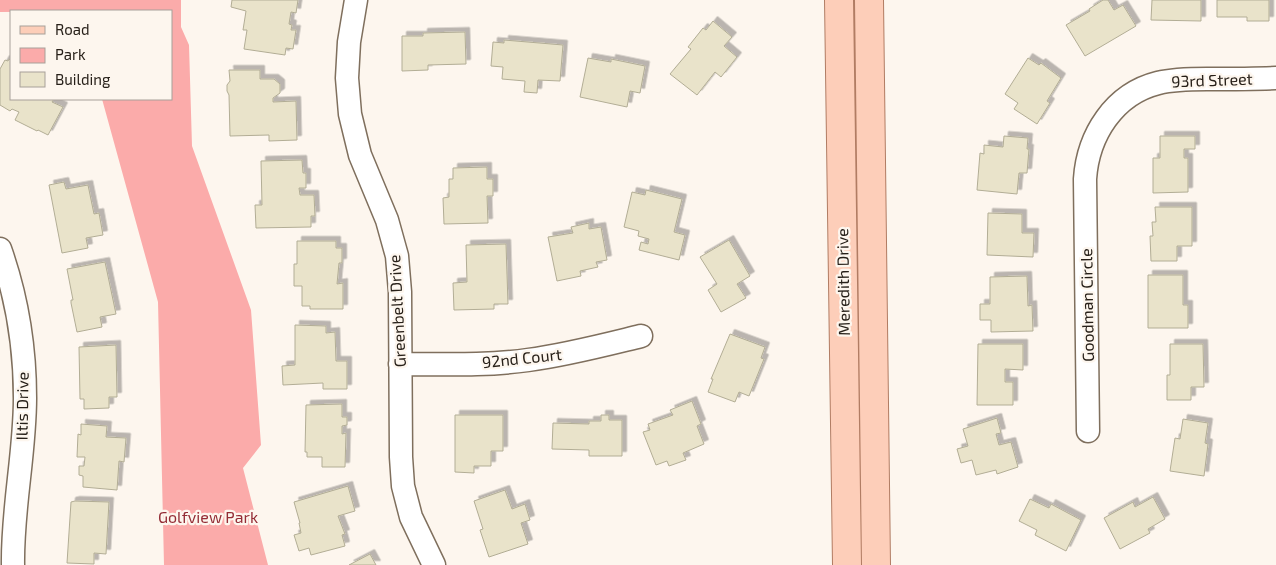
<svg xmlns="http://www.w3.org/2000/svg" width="1276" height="565" viewBox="0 0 1276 565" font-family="'Exo 2',sans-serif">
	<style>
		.green { fill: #fbabaa }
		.building { fill: #e9e3ca; stroke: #b2ad95; filter: url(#shadow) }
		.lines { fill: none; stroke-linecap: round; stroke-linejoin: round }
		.minor-casing { stroke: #7f6f5d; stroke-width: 25 }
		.major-casing { stroke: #b17c63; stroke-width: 30 }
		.minor { stroke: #fff; stroke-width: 22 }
		.major { stroke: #fdceb9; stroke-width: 28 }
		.labels { text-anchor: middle; stroke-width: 4.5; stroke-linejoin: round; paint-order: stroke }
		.street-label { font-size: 16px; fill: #272019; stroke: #fdf6ee }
		.park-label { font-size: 16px; fill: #942d36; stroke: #fdf6ee }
	</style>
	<defs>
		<filter id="shadow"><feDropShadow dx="4.5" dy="-4.5" stdDeviation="0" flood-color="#0004"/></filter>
	</defs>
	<rect width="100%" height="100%" fill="#fdf6ee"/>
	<path class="green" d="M0,0H181V27L189,45L192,146L251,310L261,445L243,468L268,565H164L158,302L102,99H171V11L0,12Z"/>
	<path class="building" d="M232,0H298L296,13L291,12L289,24L292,25L291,30H296L293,49L286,48L285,55L244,49L247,30H243L246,11L231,7Z
		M1103,0H1108L1114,10L1123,5L1136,26L1085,56L1066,25L1090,11L1089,9Z
		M1152,0H1201V21L1151,20Z
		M1217,0H1269V21H1247V17H1217Z
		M713,21L732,37L724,46L737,57L721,77L715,72L697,95L670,74L691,49L688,47L703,28L706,30Z
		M465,32L466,64L428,65V70L402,71V36H423V33Z
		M504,40L563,45L560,81L538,80L537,93L524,92L525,81L502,79L503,67L491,66L493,42L504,43Z
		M588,58L611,62V59L645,66L640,93L630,91L627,107L580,97Z
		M1028,58L1039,65L1041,63L1061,78L1047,101L1050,103L1037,124L1014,109L1018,103L1005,94Z
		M9,59L11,61V99H54L52,102L63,107L48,135L38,130L37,131L15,120L19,112L12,109L10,111L0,105V69L5,60L8,61Z
		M229,70H260V79H274L280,84V93L273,98V102L296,101L297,140L269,141V135L230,136L229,95L227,91V85L230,81Z
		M1004,136L1028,138L1027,149H1029L1027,173H1019L1017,194L977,190L980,153L984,154V145L1003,147Z
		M1160,136H1195V149H1184V158H1188V192L1153,193V158H1160Z
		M302,160L303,173H306V188H299L300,195H314L315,216H311V227L256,228L255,205H262L261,161Z
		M487,167V179H493V196H487L488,223L444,224L443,198L449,197V179H453V168Z
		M64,182L66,189L88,185L94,214L99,213L103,235L86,238L88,248L62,253L49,185Z
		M646,190L682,199L674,232L685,235L679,260L639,250L641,242L648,244L649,239L638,236L639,231L624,227L632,192L645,195Z
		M1155,207H1192V246H1177V261H1151L1150,236H1153L1152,222H1156Z
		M988,213L1022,214V233H1034L1033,257L987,255Z
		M589,223V229L601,227L607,260L596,262L598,267L580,271L581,276L557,281L548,237L573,233L571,227Z
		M729,240L750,276L737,284L746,298L721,312L708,290L717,284L700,257Z
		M297,241H336V248H342V263H339L337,284L343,283V309H310V306H302V286H294V264H297Z
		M506,244L508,304H494V309L454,310L453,283L467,282L466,245Z
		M105,262L116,314L100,317L102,327L77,332L71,303V300H73L67,269Z
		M1148,275H1183V305H1188V328H1148Z
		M1027,276L1028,306L1032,305L1033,331L991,332V320H980V304H990V277Z
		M295,325L326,326V333L335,332L336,361H347V389H323V383L283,385L282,366L295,365Z
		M730,334L765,347L761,358L764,359L749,396L739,392L735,402L708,392L713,379H711Z
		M978,344H1023V370L1005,369V382H1013V405H977Z
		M1170,344H1203L1204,387H1191V400H1167V375H1170Z
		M116,345L117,397H109V408L84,409V399H80L79,347Z
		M692,401L701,424L697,426L704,444L683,453L686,460L669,466L667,461L656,465L643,432L650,430L648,424L673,415L670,410Z
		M342,404V417H347V425L342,426V434L346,433L345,467H322V457H307V452H305L306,405Z
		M455,415H503V451H491V466H474V473L455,472Z
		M601,415H609V420H622V456H589V450L552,449L553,423L589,424V421H601Z
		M997,418L1001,433L996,434L999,445L1011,442L1018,467L997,474L996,470L976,475L972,460L961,463L957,449L968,446L963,429Z
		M1183,419L1208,423L1205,443L1208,444L1204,476L1170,471L1175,438L1180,439Z
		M81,424L107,426L106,437L126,438L124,462L119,461L117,490L83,487V476L79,475V466H84L85,457H77L78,434L81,435Z
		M348,486L355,511L338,516L345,534L342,535L345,546L311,555L309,548L299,551L294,535L301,533L299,523H300L294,502Z
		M505,490L512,509L525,504L530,520L521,523L528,544L489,557L480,530L483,529L474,501Z
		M1153,497L1165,519L1148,529L1150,533L1120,549L1104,518L1133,502L1135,507Z
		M1030,499L1049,508L1051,504L1081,520L1066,551L1035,535L1037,530L1019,521Z
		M75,501L109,502L106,554L94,553V564L67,563L71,502Z
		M370,554L376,565H349Z"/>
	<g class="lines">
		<g class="minor-casing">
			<path id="minor" d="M356,0L349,42L347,78L350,114L360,155L387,220L397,256L400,292L401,457L403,486L411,517L434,565
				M0,249C17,297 25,348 25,398C25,454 12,509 13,565
				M400,364C442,364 486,366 528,360C566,355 604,345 641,336
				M1088,431L1085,179C1088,135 1114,94 1158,83C1174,79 1191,79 1207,79C1230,79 1253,79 1276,78"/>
		</g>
		<g class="major-casing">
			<path id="major" d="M839,0L847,565
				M869,0L876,565"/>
		</g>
		<use href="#minor" class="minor"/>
		<use href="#major" class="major"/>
	</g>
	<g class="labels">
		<g class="street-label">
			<text transform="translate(1212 80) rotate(-2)" y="6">93rd Street</text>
			<text transform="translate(843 282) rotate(-91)" y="6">Meredith Drive</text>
			<text transform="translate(1087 305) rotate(-91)" y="6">Goodman Circle</text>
			<text transform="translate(397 311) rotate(-93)" y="6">Greenbelt Drive</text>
			<text transform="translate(522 358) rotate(-6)" y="6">92nd Court</text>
			<text transform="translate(22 406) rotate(-89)" y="6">Iltis Drive</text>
		</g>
		<g class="park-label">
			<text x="208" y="523">Golfview Park</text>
		</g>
	</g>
	<rect x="10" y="10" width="162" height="90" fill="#fdf6ee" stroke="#a7a099"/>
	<rect x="20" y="26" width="25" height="8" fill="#fdceb9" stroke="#a7a099"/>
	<text x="55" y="35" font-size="15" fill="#272019">Road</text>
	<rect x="20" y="48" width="25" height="15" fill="#fbabaa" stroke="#a7a099"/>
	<text x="55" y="60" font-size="15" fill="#272019">Park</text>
	<rect x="20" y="72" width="25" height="15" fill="#e9e3ca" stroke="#a7a099"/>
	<text x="55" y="85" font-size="15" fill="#272019">Building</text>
</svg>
